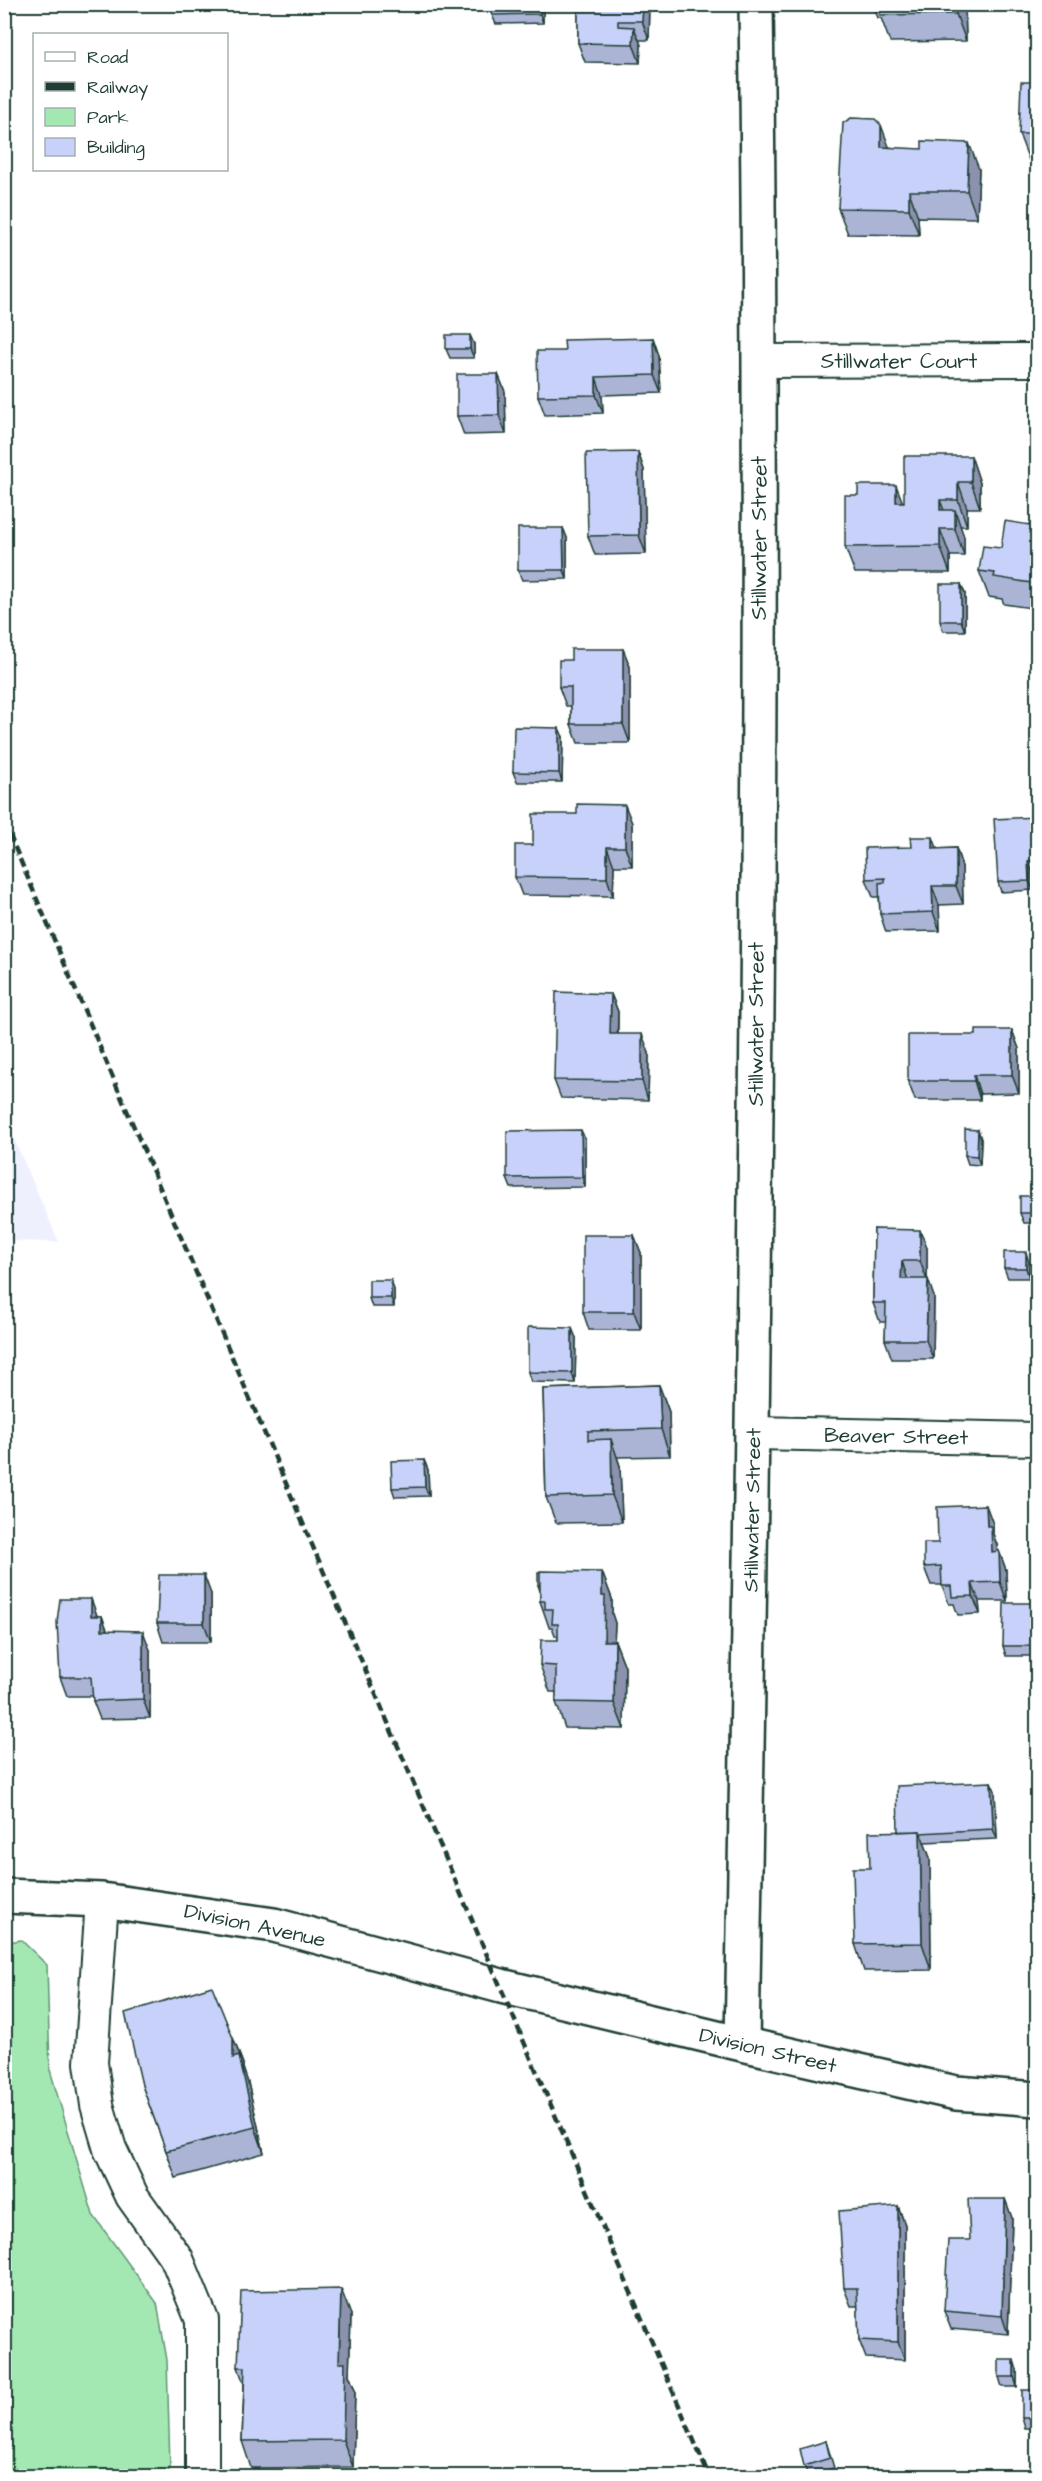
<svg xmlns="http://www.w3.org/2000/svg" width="1042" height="2481" viewBox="0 0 1042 2481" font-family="'Architects Daughter',sans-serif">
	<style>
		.built { fill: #eef1fd }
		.green { fill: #a3e8b3; stroke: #619274; stroke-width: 1.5 }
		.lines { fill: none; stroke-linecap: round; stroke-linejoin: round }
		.street-casing { stroke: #1f3d34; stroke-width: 36 }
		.secondary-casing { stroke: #1f3d34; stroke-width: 38 }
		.street { stroke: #fff; stroke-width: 32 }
		.secondary { stroke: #fff; stroke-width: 33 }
		.rail { stroke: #1f3d34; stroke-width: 4.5; stroke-dasharray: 9 4.5; stroke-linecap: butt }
		.wall { fill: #acb4d6; stroke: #1f3d34; stroke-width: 1.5 }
		.shaded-wall { fill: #8c92ae; stroke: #1f3d34; stroke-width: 1.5 }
		.building { fill: #c8d1f9; stroke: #1f3d34; stroke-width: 1.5 }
		.labels { text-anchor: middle; stroke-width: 4.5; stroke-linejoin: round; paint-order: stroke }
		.street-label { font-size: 21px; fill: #1f3d34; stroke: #fff }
	</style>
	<rect width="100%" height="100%" fill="#fff"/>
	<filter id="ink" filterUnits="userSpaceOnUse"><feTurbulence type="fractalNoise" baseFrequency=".0167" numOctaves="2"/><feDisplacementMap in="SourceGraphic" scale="12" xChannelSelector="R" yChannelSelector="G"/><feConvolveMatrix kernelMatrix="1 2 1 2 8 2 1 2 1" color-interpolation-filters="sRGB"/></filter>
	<g filter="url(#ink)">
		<path class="built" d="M5,1118L59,1242L5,1241Z"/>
		<path class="green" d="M21,1940L47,1965L50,2070L93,2215L157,2303L167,2360L170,2467L166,2476H5L4,1943Z"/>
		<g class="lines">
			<g class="street-casing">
				<path id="street" d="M761,361L1038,360
					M754,1433L1038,1439
					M102,1900L91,2063L97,2105L110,2149L132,2196L177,2259L202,2320V2476"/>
			</g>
			<g class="secondary-casing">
				<path id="secondary" d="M4,1896L102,1900L274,1925L501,1986L742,2044L956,2093L1038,2099
					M742,2044C754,1364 765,684 756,4"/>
			</g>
			<use href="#street" class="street"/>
			<use href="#secondary" class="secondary"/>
			<path class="rail" d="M4,822L709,2476"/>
		</g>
		<path class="wall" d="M492,4H543V23L496,24L492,15Z
			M578,4H650L649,40H639L641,45L640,63L585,62L578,43Z
			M873,4H965L966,41L890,42L881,18H878Z
			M1038,82V160H1029L1019,134Z
			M889,147L979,169L977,218L918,217L919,235L848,234L838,208Z
			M653,338L659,356L661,393L602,395L603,413L545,415L538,396L565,351Z
			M474,344V358H450L446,349Z
			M498,374L505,392L506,434L464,435L457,416Z
			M638,452L644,470L646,554L595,555L588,536Z
			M971,456L980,483V508H967V526H960L964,537V556H950V573H855L845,547L902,502H904Z
			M1038,520V609L1004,604L1002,599L989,597L979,571L1001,548L1036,526Z
			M563,528L567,538V579L522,580L518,570Z
			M961,584L965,594V631H943L940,621Z
			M623,649L630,667V743H578L571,724V706H566L559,687L571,660Z
			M563,737L562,782H517L513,772Z
			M1037,817L1038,820V870H1032L1033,890L1001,892L998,882Z
			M632,823V866H614L613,896L522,895L515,877L533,845Z
			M956,848L962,867L963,904L939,905L940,931L886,932L880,914L879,897H873L866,879L937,849Z
			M611,994L618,1012V1034L649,1053L648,1100L561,1098L554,1080Z
			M1012,1030L1019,1049V1093L980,1094V1100H915L908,1081L976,1035Z
			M978,1130L981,1139L980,1165L968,1164L965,1155Z
			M585,1139V1187L511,1188L507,1178Z
			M1033,1196L1036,1205L1037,1223H1024L1020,1213Z
			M874,1229L927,1248V1279L934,1297L933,1359H892L885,1340L886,1322H880L873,1303Z
			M634,1235L641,1253V1330H589L583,1312Z
			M1029,1262V1278H1008L1004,1268Z
			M391,1280L394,1290V1307H372L369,1298Z
			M576,1338L575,1383L531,1382L528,1372Z
			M659,1385L669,1412L670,1456L617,1457L620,1466L622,1522L556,1523L546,1497L543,1389Z
			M424,1460L428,1470L429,1496L395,1497L392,1488Z
			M993,1524V1534L997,1545L998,1551H999L1006,1570L1007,1601H979L980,1614L958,1615L954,1604H949L942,1585H931L924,1567L938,1543Z
			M602,1572L612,1599V1614L615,1623L614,1641H615L625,1667L624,1729L565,1728L556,1702V1692H550L540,1665L558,1640V1638L557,1636L555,1635L552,1627H549L540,1601V1591L538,1585Z
			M211,1594V1642H163L157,1623Z
			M91,1599L97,1616H102L107,1630L150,1650V1718L100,1719L93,1701V1696H67L60,1677Z
			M1038,1603V1656H1006L1003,1646Z
			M991,1782L995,1791L997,1839L924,1842L930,1858L931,1970L864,1971L855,1944L870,1868L898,1832Z
			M233,2038L243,2064V2068L248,2083L264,2153L176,2178L142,2085Z
			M1005,2199L1012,2218L1008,2334L951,2329L944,2311L970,2240Z
			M898,2206L905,2225V2360L866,2358L859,2340L858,2306H851L844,2288Z
			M351,2315L349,2375L355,2390L353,2467L251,2468L242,2441L244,2384L238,2367Z
			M1017,2370V2387H1002L999,2377Z
			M1038,2390V2428H1025L1022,2418Z
			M826,2441L834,2468L808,2475L804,2466Z"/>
		<path class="shaded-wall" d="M540,4H543V23L540,14Z
			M643,4H650L649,40L642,21Z
			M956,4H965L966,41L956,14Z
			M634,27L641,45L640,63L633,44Z
			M881,125L891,152L881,147Z
			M969,143L979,169L977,218L967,191Z
			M909,191L918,217L919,235L909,209Z
			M470,335L474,344V358L470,349Z
			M653,338L659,356L661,393L654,375Z
			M498,374L505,392L506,434L499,415Z
			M596,377L602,395L603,413L596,395Z
			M638,452L644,470L646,554L639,535Z
			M971,456L980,483V508L971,482Z
			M958,482L967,508V526L958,500Z
			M896,485L906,511L896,502Z
			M940,500L950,526L940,510Z
			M955,510L964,537V556L955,529Z
			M563,528L567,538V579L564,570Z
			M940,529L950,556V573L940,546Z
			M961,584L965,594V631L961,621Z
			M623,649L630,667V743L623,724Z
			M559,728L563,737L562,782L559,773Z
			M625,805L632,823V866L625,847Z
			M933,837L940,856L933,849Z
			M607,847L614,866L613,896L607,878Z
			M956,848L962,867L963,904L956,886Z
			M1028,861L1032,870L1033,890L1029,881Z
			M932,886L939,905L940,931L933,912Z
			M611,994L618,1012L617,1052L610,1034Z
			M1012,1030L1019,1049V1093L1012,1075Z
			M642,1034L649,1053L648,1100L642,1081Z
			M974,1075L980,1094V1100L974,1081Z
			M581,1130L585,1139V1187L582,1177Z
			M978,1130L981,1139L980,1165L977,1156Z
			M1033,1196L1036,1205L1037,1223L1033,1213Z
			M920,1230L927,1248V1280L920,1261Z
			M634,1235L641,1253V1330L634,1312Z
			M1026,1252L1029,1262V1278L1026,1268Z
			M902,1261L908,1280L901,1279Z
			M928,1279L934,1297L933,1359L926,1340Z
			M391,1280L394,1290V1307L391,1298Z
			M572,1328L576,1338L575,1383L572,1373Z
			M659,1385L669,1412L670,1456L661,1429Z
			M611,1439L620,1466L622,1522L612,1495Z
			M424,1460L428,1470L429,1496L425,1487Z
			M986,1505L993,1524V1534L997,1545L999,1570L992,1552L987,1526Z
			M999,1551L1006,1570L1007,1601L1000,1582Z
			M602,1572L612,1599V1614L615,1623L613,1667L604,1641L602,1596Z
			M204,1575L211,1594V1642L204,1623Z
			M972,1583L979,1601L980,1614L973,1596Z
			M91,1599L98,1618L91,1616Z
			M102,1616L109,1635L102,1630Z
			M143,1631L150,1650V1718L143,1699Z
			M615,1641L625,1667L624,1729L614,1703Z
			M991,1782L995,1791L997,1839L993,1829Z
			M920,1831L930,1858L931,1970L922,1943Z
			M233,2038L243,2064V2068L248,2083L264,2153L255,2127L233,2058Z
			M1005,2199L1012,2218L1008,2334L1002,2316Z
			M898,2206L905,2225V2360L898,2342Z
			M341,2289L351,2315L349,2375L355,2390L353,2467L343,2440L339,2363Z
			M1014,2360L1017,2370V2387L1014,2377Z"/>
		<path class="building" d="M492,4H540V14L492,15Z
			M578,4H643L642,21H618V26L634,27L633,44L578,43Z
			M880,4H956V14L880,15Z
			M1021,82H1038V134H1019Z
			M851,118L875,119L881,125V147L922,149V141L969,143L967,191H909V209L838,208L843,123Z
			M446,335H470V349H446Z
			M653,338L654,375L596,377V395L538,396L537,351H565L564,340Z
			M457,374H498L499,415L457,416Z
			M638,452L639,535L588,536L586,453Z
			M904,456H971V482H958V500H940V510H955V529H940V546L845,547V495H858V485H896V502H904Z
			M1037,519L1038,584L994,577L995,573L979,571L983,546L1001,548L1005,521L1036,526Z
			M518,528H563L564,570H518Z
			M940,584H961V621H940Z
			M571,649H623V724H571V687H559V660H571Z
			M514,727L559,728V773L513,772Z
			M577,804L625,805V847H607V878L515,877V845H533V814H577Z
			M1037,817L1038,860L1028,861L1029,881L998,882L994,819Z
			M911,837H933V849L956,848V886H932L933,912L880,914L879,883L885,882V878L866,879L865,848L912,847Z
			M556,992L611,994L610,1034H642V1081L554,1080Z
			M976,1030H1012V1075H974V1081H908V1035H976Z
			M965,1129L978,1130L977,1156L965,1155Z
			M581,1130L582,1177L507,1178V1131Z
			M1020,1196H1033V1213H1020Z
			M874,1229L920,1230V1261H902L901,1279H928L926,1340H885L886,1303H873Z
			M583,1235H634V1312H583Z
			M1004,1252H1026V1268H1004Z
			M369,1280H391V1298H369Z
			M528,1327L572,1328V1373L528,1372Z
			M659,1385L661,1429L588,1431V1440L611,1439L612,1495L546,1497L543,1389Z
			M424,1460L425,1487L392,1488L391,1461Z
			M986,1505L987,1526H991L992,1552L999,1551L1000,1582L972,1583L973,1596L952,1597L951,1586H942L941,1566L924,1567V1543H938L937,1507Z
			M540,1571L602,1572V1596H605L604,1641H615L614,1703L556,1702V1666L540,1665L541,1640H558V1624H552L553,1609H545V1601H540Z
			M538,1572H540V1585H538Z
			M159,1575H204V1623H157Z
			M60,1599H91V1616H102V1630L143,1631V1699L93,1701L91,1677H60L57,1622Z
			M1004,1603H1038V1646H1003Z
			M991,1782L993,1829L920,1833V1831L898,1832L897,1786Z
			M920,1831L922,1943L855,1944L853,1868H870L869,1832Z
			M212,1986L233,2038V2058L239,2056L255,2127L166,2151L142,2085L125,2013Z
			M968,2199H1005L1002,2316L944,2311L948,2240H970Z
			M898,2206V2342L859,2340L857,2288H844L839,2211Z
			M341,2289L339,2363H345L343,2440L242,2441L245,2367H238L241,2291Z
			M999,2360H1014V2377H999Z
			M1022,2390H1038V2418H1022Z
			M826,2441L830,2458L804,2466L800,2449Z"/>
	</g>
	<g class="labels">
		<g class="street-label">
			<text x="899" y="368">Stillwater Court</text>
			<text transform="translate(759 538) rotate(-90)" y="7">Stillwater Street</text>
			<text transform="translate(756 1024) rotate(-90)" y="7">Stillwater Street</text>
			<text transform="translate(896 1436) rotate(1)" y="7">Beaver Street</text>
			<text transform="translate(752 1510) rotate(-89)" y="7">Stillwater Street</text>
			<text transform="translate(255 1925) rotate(12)" y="7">Division Avenue</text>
			<text transform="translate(768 2050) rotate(13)" y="7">Division Street</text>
		</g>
	</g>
	<rect width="1042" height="2481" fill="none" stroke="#fff" stroke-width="24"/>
	<rect x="12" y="12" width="1018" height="2457" fill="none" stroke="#1f3d34" stroke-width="2" filter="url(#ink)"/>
	<rect x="33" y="33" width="195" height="138" fill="#ffffff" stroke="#a5b1ae" stroke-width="1.5"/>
	<rect x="45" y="52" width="30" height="9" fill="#ffffff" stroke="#a5b1ae" stroke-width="1.5"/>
	<text x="87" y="63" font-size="18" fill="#1f3d34">Road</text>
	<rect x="45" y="82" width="30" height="9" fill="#1f3d34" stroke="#a5b1ae" stroke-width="1.5"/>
	<text x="87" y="93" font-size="18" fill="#1f3d34">Railway</text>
	<rect x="45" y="108" width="30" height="18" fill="#a3e8b3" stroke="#a5b1ae" stroke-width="1.5"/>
	<text x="87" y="123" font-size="18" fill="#1f3d34">Park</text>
	<rect x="45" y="138" width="30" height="18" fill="#c8d1f9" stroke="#a5b1ae" stroke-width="1.5"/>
	<text x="87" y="153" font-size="18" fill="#1f3d34">Building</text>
</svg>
